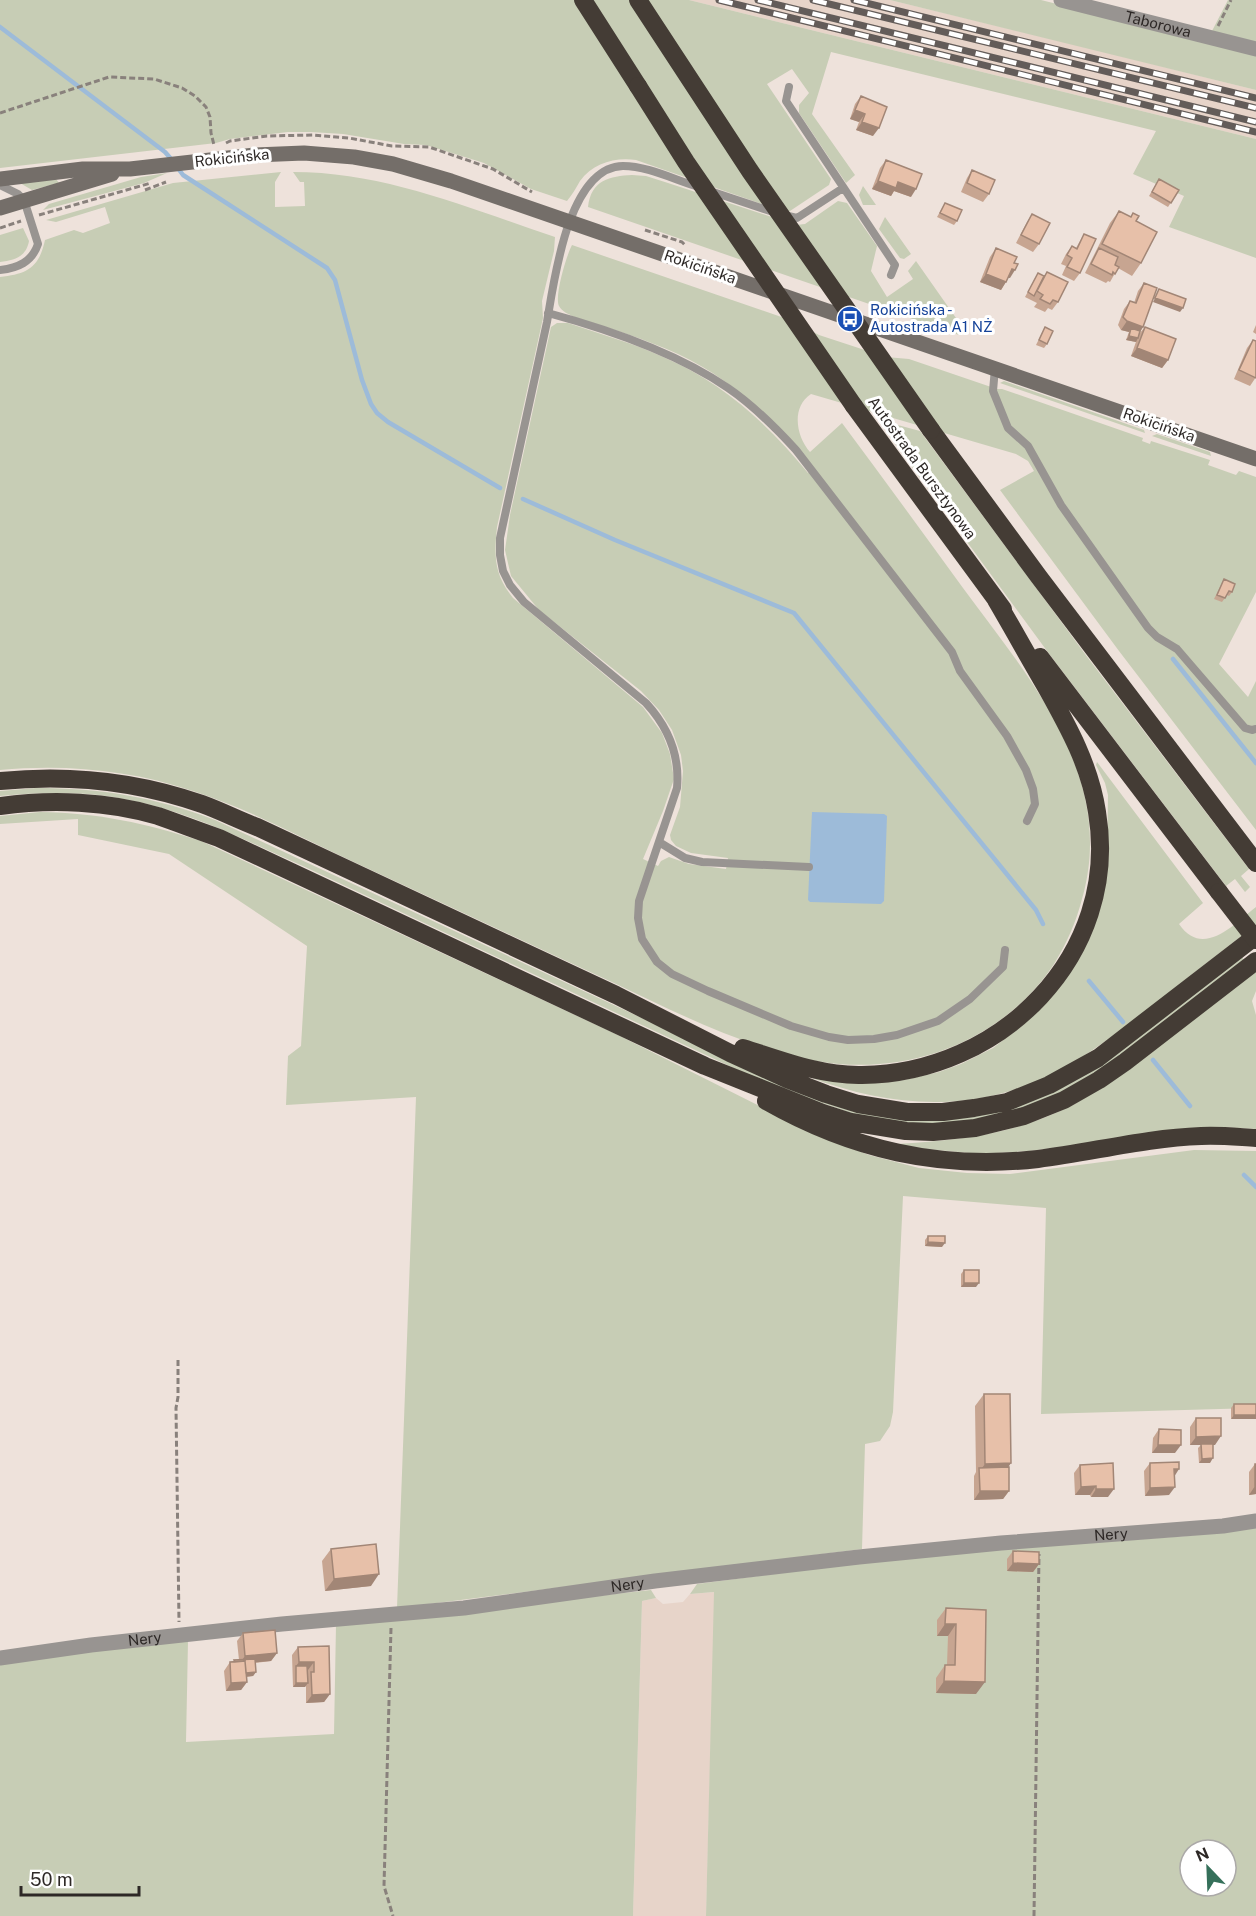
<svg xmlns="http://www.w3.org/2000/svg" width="1256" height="1916" viewBox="0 0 1256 1916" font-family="'Public Sans',sans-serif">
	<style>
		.built { fill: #e7d4c9 }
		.green { fill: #c7cdb5; fill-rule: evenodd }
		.water { fill: #9dbbd9 }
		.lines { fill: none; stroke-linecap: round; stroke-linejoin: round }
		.stream { stroke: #9dbbd9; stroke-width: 4.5 }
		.path { stroke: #89817c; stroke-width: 3; stroke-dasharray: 6 3; stroke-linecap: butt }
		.service { stroke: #989491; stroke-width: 8 }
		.minor { stroke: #989491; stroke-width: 15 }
		.secondary { stroke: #746e69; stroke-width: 15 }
		.motorway { stroke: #443c35; stroke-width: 18 }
		.rail-casing { stroke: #635c59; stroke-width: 7 }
		.rail { stroke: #fff; stroke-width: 4.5; stroke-dasharray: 14; stroke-linecap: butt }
		.motorway-bridge { stroke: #443c35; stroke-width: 18 }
		.wall { fill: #c7a591 }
		.shaded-wall { fill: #a28676 }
		.building { fill: #e7c0a9; stroke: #a28676; stroke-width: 1.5 }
		.labels { text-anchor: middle; stroke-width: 6; stroke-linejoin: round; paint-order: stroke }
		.street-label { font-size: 15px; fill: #2d2826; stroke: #fff }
		.transit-label { font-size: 15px; fill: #164399; stroke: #fff; text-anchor: start }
	</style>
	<rect width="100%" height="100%" fill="#eee2db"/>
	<path class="built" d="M689,0H890L1092,49L1256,90V139Z
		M715,1592L706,1916H633L642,1601L656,1598L663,1604L683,1602L690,1594Z"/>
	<path class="green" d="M0,0H689L1256,139V258L1169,227L1184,196L1133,174L1156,131L831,52L812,114L855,175L846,183L799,113V105L809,93L792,69L767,84L831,179L829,185L790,211L785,212L636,160C615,157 593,163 580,181C576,188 572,195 567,201L531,189L484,163L426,145L404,144L343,134L311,132H288L230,139L216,143L0,168Z
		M890,0H1041L1256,54V90Z
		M1228,0H1256V42L1212,31Z
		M281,172L275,182V207L305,206L304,182H300L293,172C385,172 468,208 555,237L554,251L542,301L543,318L497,527C494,557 494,574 513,598L643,707L662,733L670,754L674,779L663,811L643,859L658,866L661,861L669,857L689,864L726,869L728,858L691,853L676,846L671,840L670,835L680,807L683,771L681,755L672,730L659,710L641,691L539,610L511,576L505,550L510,515L551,327L557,323H568C600,334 633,343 663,357C722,382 768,424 808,473L814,468C775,421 734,380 678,354C645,339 609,328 574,317C569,314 562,312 559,306C554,296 567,254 572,245L793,321L819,335L886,357L909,359L997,389H1002L1143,438L1142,441L1150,444L1151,441L1210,460L1208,465L1236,475L1239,471L1256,477V592L1219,664L1248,697L1256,681V830L1119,651L1000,490L1034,471L1028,461L1016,454L811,394C791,407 796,436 810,452L842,423C883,478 923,533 963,588C1030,679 1117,777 1082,899C1076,922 1067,943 1054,964C1007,1035 923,1071 839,1064C764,1057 681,1015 614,983C528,943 442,903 356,863C302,838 249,809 193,791C130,770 66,764 0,770V277C27,274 39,268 45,240L74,230L83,233L110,223L105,207L56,222L46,220L173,183Z
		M167,173L144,183L43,210L49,204L141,177Z
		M632,175L646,176L668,183L796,225L805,224L838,201L847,203L877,246L871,271L887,297L913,279L908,271L916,261L963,328L959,335L588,207C591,180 610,176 632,175Z
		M56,179L59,183L32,190L20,183Z
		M863,186L876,205H863L859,195Z
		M885,217L911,254L904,259L900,258L879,229Z
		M23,228L29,241C26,257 15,260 0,262V235Z
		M1004,381L1144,430L1145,433L1000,383Z
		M894,424L920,431L1088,658L1249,869L1241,876L1250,887L1245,892L1235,879L1226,886L1050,655L890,437L899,431Z
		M1157,434L1210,452L1211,456L1152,436Z
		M1097,762L1203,903L1179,924C1203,959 1234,924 1256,907V925C1222,951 1188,977 1155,1004C1128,1024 1102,1045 1073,1063C987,1114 900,1111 809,1077L867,1083L904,1080L939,1072L961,1064L993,1048L1023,1025L1047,1001L1107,861L1108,795L1105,783L1096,765Z
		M36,788C101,788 155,797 215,820L713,1051L832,1103L1010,1107L1241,956L1245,961L1103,1068L1067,1090L1024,1108L970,1121L919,1124L863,1117L772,1086L305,867C247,841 191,812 129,800C86,791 43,792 0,796V791Z
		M40,812C99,813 145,823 201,841L616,1034L819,1136L869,1155L919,1168L967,1173L1010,1174L1194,1150L1256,1151V1408L1041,1414L1046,1208L903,1196L893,1412L890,1426L880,1441L865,1444L862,1549L397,1608L416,1097L286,1105L288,1056L301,1046L307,946L169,854L78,835V819L0,824V816Z
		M1256,970V991L1252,1001L1256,1015V1129L1219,1127L1029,1151L980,1154L926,1149L896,1144C962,1140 1015,1134 1075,1104Z
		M1256,1527V1916H706L714,1592L690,1594L697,1584L858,1563L984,1550L1187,1536ZM1190,1850H1226V1886H1190Z
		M651,1590L656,1598L642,1601L633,1916H0V1664L91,1651L188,1641L186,1742L334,1734L336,1625Z"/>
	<path class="water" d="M812,812L884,814L887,816L884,901L881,904L810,902L808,900Z"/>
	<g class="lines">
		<path class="stream" d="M0,27L165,152L172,160
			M177,167L183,175L327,268L335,280L362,380L371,404L377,413L388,422L500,488
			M523,499L615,540L794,613L1036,910L1043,924
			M1173,659L1256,763
			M1089,981L1123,1022
			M1153,1060L1190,1106
			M1244,1175L1256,1187"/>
		<path class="path" d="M1218,26L1231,0
			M0,113L109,77L154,79L182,88L195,96L206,107L210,117L211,133L214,145
			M226,143L230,141L267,136L313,135L349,138L392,146L429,147L493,169L532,192
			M145,190L166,182
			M39,215L151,183
			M0,228L21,221
			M645,230L682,242L686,246
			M178,1360V1397L176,1408L179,1622
			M391,1628L384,1886L393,1916
			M1034,1916L1039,1554"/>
		<path class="service" d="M789,87L786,101L895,265L891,275
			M0,185L18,194L24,200L38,244C32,262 18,268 0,270
			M699,187C675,180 648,166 623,166C568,167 554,281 547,322L500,538V555L503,571L510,585L524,602L646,703C668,727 680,755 677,788L639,901L638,918L642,939L657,962L672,974L708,991L791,1026L829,1037L848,1040L874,1039L897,1035L938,1021L970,999L1003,967L1005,950
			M710,191L773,212
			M784,215L797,218L843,188
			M548,313C607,329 677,353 728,388C753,405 775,427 796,450L952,652L960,671L1007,736L1026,770L1033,789L1035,804L1027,821
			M995,368L993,391L1008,428L1028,446L1061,505L1148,628L1157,637L1177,649L1245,728L1252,730L1256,729
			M659,842L685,858L702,862L809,867"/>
		<g class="minor">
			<path id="s1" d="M1061,0L1256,49"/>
			<path id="s2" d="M0,1658L91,1645L282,1624L464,1608L655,1581L859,1557L1001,1543L1223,1526L1256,1521"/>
		</g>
		<path class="secondary" d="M0,179L83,169H130L255,155L304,153L354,157L393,164L451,181L1256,459
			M0,208L112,174"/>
		<path class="motorway" d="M583,0L638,86
			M854,406L1003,609
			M931,430L1039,577L1256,863
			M1040,657L1219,892
			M0,781C69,774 136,781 202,804C221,811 239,820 257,827L616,995L730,1053L787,1079L826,1094L858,1104L907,1112H943L974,1108L1007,1102L1049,1085L1098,1058L1256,936
			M0,806C51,799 108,801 158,816C178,823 199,831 219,838L705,1066L823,1113L851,1122L906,1131L933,1132L975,1128L1024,1116L1064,1100L1099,1080L1125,1062L1256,961
			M743,1048C781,1060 821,1076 862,1075C1000,1074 1121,955 1097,812C1090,766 1069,728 1046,687C1029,658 1013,629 996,600
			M766,1101C852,1150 940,1170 1038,1159C1093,1152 1146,1138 1201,1136C1220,1135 1238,1137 1256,1138"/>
		<g class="rail-casing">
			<path id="rail" d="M719,0L1256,132
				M758,0L1256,122
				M813,0L1256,108
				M854,0L1256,98"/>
		</g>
		<use href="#rail" class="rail"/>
		<path class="motorway-bridge" d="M638,0L750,171L931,430
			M638,86L686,162L854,406
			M1219,892L1256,940"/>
	</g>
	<path class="wall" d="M861,96L873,136L856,130L859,122L850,119L855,104Z
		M886,160L911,197L894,191L891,196L872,189L880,168Z
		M972,170L989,194L983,202L961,192L967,178Z
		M1159,179L1179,190L1168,207L1149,196Z
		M945,203L957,221L954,225L937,217Z
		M1119,211L1130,217L1133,213L1136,221L1141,263L1132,276L1118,268L1110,282L1108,281L1106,283L1085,273L1110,223Z
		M1032,214L1039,244L1033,252L1016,243L1027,222Z
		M1084,234L1080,273L1074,281L1062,275L1066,266L1061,264L1066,254L1072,246L1076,248Z
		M996,248L1010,278H1008L1001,290L980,282L990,257Z
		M1047,272L1058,302L1052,310L1048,308L1045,312L1034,307L1037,303L1025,297L1038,273L1044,276Z
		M1144,283L1143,327L1139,334L1145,327L1168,360L1162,368L1131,356L1137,339L1136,342L1126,340L1129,332L1121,330L1118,325L1124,309L1130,301L1134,303L1138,291Z
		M1256,325V334L1253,332Z
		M1045,327L1047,344L1044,348L1036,345Z
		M1253,340L1256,377L1250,386L1234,379L1247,348Z
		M1224,579L1232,592L1229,596L1227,595L1222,602L1214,599Z
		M928,1236L942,1247L925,1246V1240Z
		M964,1270L976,1287H961V1274Z
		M984,1394L1009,1467V1491L1003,1499L974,1500V1476L976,1472L975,1406Z
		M1234,1404H1256L1231,1419V1408Z
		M1196,1418L1215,1445H1213L1210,1463H1199L1198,1448L1201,1445H1190V1427Z
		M1159,1429L1175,1453H1152L1153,1438Z
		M1150,1463L1169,1495L1145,1496L1144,1471Z
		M1255,1464L1256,1494L1249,1495V1472Z
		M1080,1465L1108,1497H1091L1090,1495H1075L1074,1473Z
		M331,1549L371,1586L325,1591L322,1561Z
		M1013,1551L1039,1564L1033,1572L1007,1571V1559Z
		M946,1608L986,1610L976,1694L936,1693V1678L945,1665H947L948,1636H937V1620Z
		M243,1633L277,1653L271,1661L255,1663L256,1672L253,1676L247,1677V1682L241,1690L226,1691L224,1671L230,1662H233L234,1660H239L237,1641Z
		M329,1646L330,1694L324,1702L306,1703V1685L305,1687H293L292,1655L298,1647Z"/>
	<path class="shaded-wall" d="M855,110L865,114L859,122L850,119Z
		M862,122L879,128L873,136L856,130Z
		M878,181L898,182L916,189L911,197L894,191L891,196L872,189Z
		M1012,269L1015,270L1010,278L1006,277Z
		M986,274L1006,282L1001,290L980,282Z
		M1155,298L1183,308L1180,312L1153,302Z
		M1127,321L1143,327L1138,335L1131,328L1129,332L1121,330Z
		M1129,336L1138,338L1136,342L1126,340Z
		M1137,348L1168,360L1162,368L1131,356Z
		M928,1242L945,1243L942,1247L925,1246Z
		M964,1283H979L976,1287H961Z
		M1234,1415H1256V1419H1231Z
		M1221,1436L1215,1445H1190L1196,1437Z
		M1158,1445H1181L1175,1453H1152Z
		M1213,1458L1210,1463H1199L1202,1459Z
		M1011,1463L1003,1475L979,1472L985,1464Z
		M1174,1469H1179L1174,1477Z
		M1096,1486L1090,1495H1075L1081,1487Z
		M1255,1486H1256V1494L1249,1495Z
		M1175,1487L1169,1495L1145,1496L1150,1488Z
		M1096,1489H1114L1108,1497H1091Z
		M980,1491H1009L1003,1499L974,1500Z
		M1013,1563L1039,1564L1033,1572L1007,1571Z
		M379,1574L371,1586L325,1591L334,1579Z
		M945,1624H956L948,1636H937Z
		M277,1653L271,1661L239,1664L245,1656Z
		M299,1662H314L308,1670H296V1666Z
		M256,1672L253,1676L240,1677L243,1673Z
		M944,1681L985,1682L976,1694L936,1693Z
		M247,1682L241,1690L226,1691L231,1683Z
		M296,1683H308L305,1687H293Z
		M330,1694L324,1702L306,1703L312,1695Z"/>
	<path class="building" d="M861,96L887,107L879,128L862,122L865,114L855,110Z
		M886,160L922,174L916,189L898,182L896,188L878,181Z
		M972,170L995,180L989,194L967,183Z
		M1159,179L1179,190L1171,203L1152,192Z
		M945,203L962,210L957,221L940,213Z
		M1119,211L1131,217L1133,213L1139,216L1136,221L1157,232L1141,263L1102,244Z
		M1032,214L1050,223L1039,244L1021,235Z
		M1084,234L1096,239L1080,273L1067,267L1072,258L1067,255L1072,246L1077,249Z
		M996,248L1017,257L1014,263L1018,264L1015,270L1012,269L1006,282L986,274Z
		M1099,248L1118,257L1115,265L1119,267L1115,274L1113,272L1112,275L1091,264Z
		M1047,272L1068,282L1058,302L1053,300L1050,304L1040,299L1043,295L1037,291Z
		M1038,273L1044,276L1034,296L1028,292Z
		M1144,283L1157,288L1143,327L1127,321L1123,317L1130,301L1136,303Z
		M1159,289L1186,299L1183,308L1155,298Z
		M1045,327L1053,331L1047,344L1039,340Z
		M1145,327L1176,339L1168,360L1137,348Z
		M1131,328L1140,331L1138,338L1129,336Z
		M1253,340L1256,341V378L1239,370Z
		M1224,579L1235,584L1232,592L1229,591L1225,598L1217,595Z
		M928,1236H945V1243L928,1242Z
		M964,1270H979V1283H964Z
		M984,1394H1010L1011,1463L985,1464Z
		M1234,1404H1256V1415H1234Z
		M1196,1418H1221V1436L1196,1437Z
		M1159,1429L1181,1430V1445H1158Z
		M1201,1444H1213V1458L1202,1459Z
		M1179,1462V1469H1174L1175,1487L1150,1488V1463Z
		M1113,1463L1114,1489H1096V1486L1081,1487L1080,1465Z
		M1255,1464H1256V1486H1255Z
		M1009,1467V1491H980L979,1468Z
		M376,1544L379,1574L334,1579L331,1549Z
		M1013,1551L1039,1552V1564L1013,1563Z
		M946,1608L986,1610L985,1682L944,1681L945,1665H955L956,1624H945Z
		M275,1630L277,1653L245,1656L243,1633Z
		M329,1646L330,1694L312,1695L311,1672H314V1662H299L298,1647Z
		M255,1659L256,1672L246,1673L245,1661L235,1662L234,1660Z
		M245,1661L247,1682L231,1683L230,1662Z
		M296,1666H307L308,1683H296Z"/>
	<defs>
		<g id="bus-disc" transform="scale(1.35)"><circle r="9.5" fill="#1a4fb4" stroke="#fff"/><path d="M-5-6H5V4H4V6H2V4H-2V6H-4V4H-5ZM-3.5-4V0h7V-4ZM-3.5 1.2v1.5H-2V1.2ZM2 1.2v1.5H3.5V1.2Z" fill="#fff"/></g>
	</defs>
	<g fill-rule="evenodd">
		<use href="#bus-disc" x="850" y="319"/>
	</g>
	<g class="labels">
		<g class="street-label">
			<text dy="5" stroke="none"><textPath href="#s1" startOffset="100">Taborowa</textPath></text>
			<text transform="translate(232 158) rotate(-6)" y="5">Rokicińska</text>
			<text transform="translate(700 267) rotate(19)" y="5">Rokicińska</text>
			<text transform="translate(1159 425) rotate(19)" y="5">Rokicińska</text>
			<text transform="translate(922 468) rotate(54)" y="5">Autostrada Bursztynowa</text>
			<text dy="5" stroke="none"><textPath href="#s2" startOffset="1118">Nery</textPath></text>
			<text dy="5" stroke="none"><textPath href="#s2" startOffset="632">Nery</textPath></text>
			<text dy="5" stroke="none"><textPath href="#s2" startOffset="146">Nery</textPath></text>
		</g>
		<g class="transit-label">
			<text x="870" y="315">Rokicińska -<tspan x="870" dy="17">Autostrada A1 NŻ</tspan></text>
		</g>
	</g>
	<g transform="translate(1208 1868) rotate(337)"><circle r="28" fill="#ffffff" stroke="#aba9a8" stroke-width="1.5"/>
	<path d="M0-4.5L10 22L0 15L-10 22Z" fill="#35705a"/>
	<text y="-9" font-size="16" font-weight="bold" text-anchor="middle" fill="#2d2826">N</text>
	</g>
	<path d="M21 1886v9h118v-9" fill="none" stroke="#2d2826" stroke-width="3"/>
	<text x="30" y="1886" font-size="18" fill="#2d2826" stroke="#ffffff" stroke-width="4.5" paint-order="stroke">50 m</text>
</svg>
